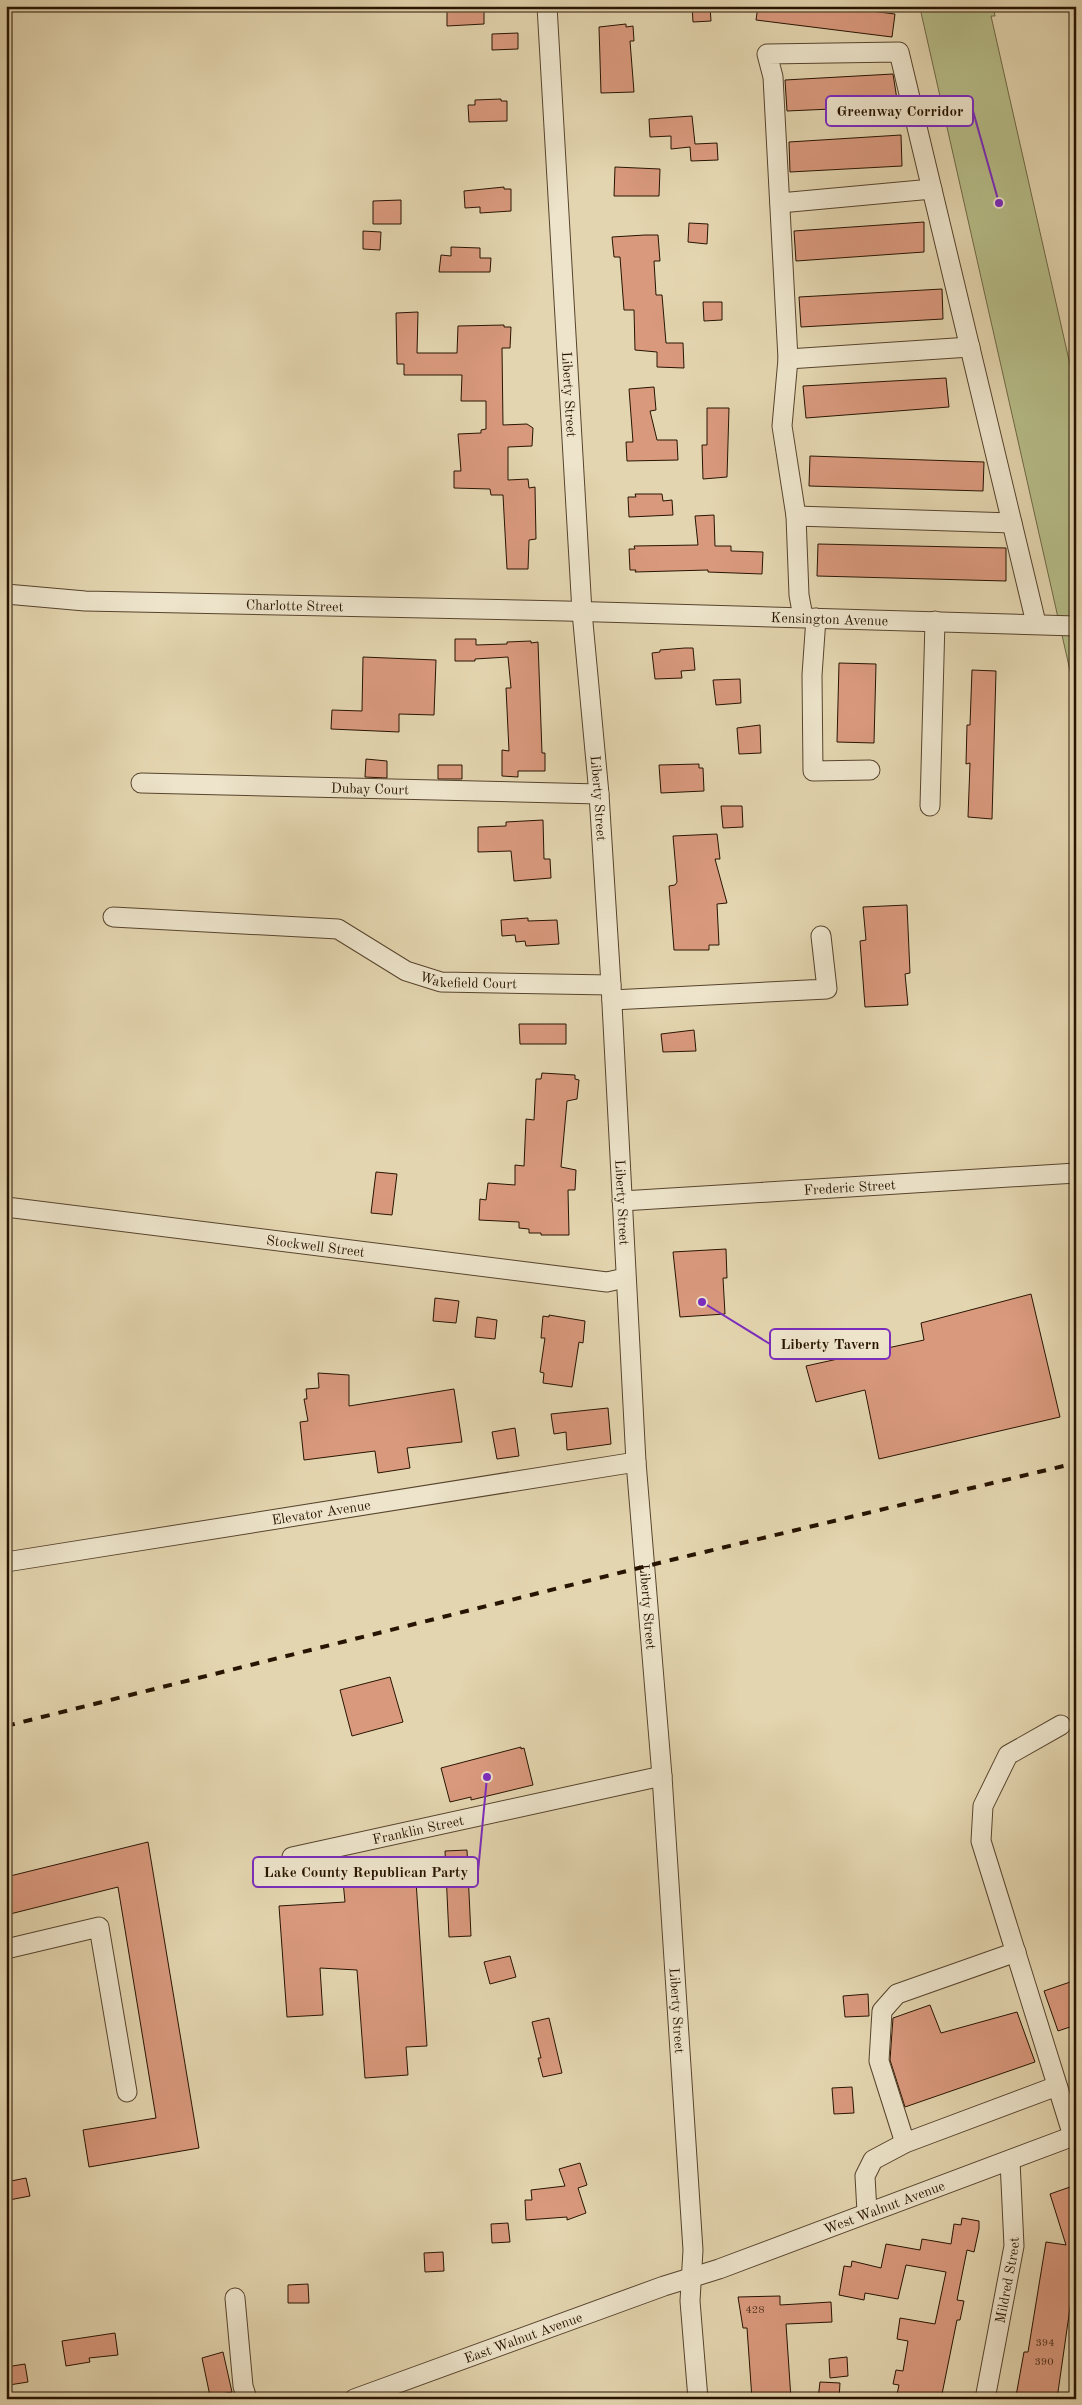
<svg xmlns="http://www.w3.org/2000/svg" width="1082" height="2405" viewBox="0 0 1082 2405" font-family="'Old Standard TT',serif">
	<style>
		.green { fill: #b6bd89; stroke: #6f6846 }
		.building { fill: #d9997d; stroke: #281402 }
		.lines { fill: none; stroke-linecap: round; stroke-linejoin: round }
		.minor-casing { stroke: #57442d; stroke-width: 21 }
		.minor { stroke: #ede4cb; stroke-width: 19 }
		.rail { stroke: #281402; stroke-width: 4; stroke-dasharray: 9 9; stroke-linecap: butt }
		.labels { text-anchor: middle; stroke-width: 4; stroke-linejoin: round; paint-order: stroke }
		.number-label { font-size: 11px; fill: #543521 }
		.street-label { font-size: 14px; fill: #281402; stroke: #ede4cb }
		.leader { fill: none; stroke: #7b2cbf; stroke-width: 2 }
		.callout-dot { fill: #7b2cbf; stroke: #ede4cb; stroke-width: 2 }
		.callout { fill: #ede4cb; stroke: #7b2cbf; stroke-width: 2 }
		.callout-label { font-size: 15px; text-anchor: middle; font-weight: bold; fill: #281402 }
	</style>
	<rect width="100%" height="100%" fill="#e3d5af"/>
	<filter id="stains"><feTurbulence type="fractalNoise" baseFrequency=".004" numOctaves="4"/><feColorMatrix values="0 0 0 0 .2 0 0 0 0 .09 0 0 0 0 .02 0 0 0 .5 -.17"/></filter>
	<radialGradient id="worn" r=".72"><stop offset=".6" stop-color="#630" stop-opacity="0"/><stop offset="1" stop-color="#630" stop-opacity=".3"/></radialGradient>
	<path class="green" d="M905,6H993L995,16H991L1076,391V697L920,8Z"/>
	<path class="building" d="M447,6H484V24L447,26Z
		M692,6H710L711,21L693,22Z
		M758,6H831L895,14L892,37L756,20Z
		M626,24V27L633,26L634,41H630L634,92L601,93L599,27Z
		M518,33V49L492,50V34Z
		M893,74L898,106L787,111L785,80Z
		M501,99V101H507V121L469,122L468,105H475V100Z
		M692,116L695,144L717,143L718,160L691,161L690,147L671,149V136L650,137L649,119Z
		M901,135L902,166L790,172L789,142Z
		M615,167L660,169L659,196H614Z
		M504,187V189H511V211L480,213V207L465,208L464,191Z
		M401,200V224H373V201Z
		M924,222V252L796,261L794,231Z
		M689,223L708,224L707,244L688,242Z
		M363,231L381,232L380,250L363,249Z
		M645,235H658L660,261H654L656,295H662L666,343H683L684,368L657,367V352L635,350L634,310H624L620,257H614L612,237Z
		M451,247L480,248V258H491L490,272H439L441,255L451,256Z
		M942,289L943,319L801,327L799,297Z
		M703,302H722V320L704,321Z
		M418,312L417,353H457L458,326L504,325V327H511L510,348H502L503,425L527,424L533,428L532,446L508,447V480L528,479L529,488L535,487L536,539L529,540L528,569H507L503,495H491L490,489L454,488V471H461L458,434L481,433V430L486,429V401H461L462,375H404V364H397L396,313Z
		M946,378L949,407L806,418L803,386Z
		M654,387L656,410L650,411L657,440H677L678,460L627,461L626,442H633L629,389Z
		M707,408H729L727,477L703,479L702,445H707Z
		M810,456L984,462L983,491L809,486Z
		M635,494H662L663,501L672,500L673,515L629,517L628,497H636Z
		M714,515L715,546H731V551L763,552L762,574L708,572V570L635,572L636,570H630L629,549H635L634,546L698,545L695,516Z
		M818,544L1006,548V581L817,576Z
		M455,639H476V645L507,644V642L531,641V643L538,642L542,753H545V771H518V777L502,776V750L509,751L506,688H511L508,657L475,659V661H455Z
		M685,648H693L695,670L681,671L682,678L655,679L652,653L660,652V650Z
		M363,657L436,660L434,715L399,714V732L331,729L332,710L362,711Z
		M839,663L876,664L874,743L837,742Z
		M972,670L996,671L992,819L968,817L970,763L966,764L967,725H970Z
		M740,679L741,703L716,705L713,680Z
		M760,725L761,753L739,754L737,728Z
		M366,759L387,761V778L365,777Z
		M699,764V768H703L704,791L661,793L659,765Z
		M438,765H462V779H438Z
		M721,806H742L743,827L723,828Z
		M543,820L544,859H550L551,878L514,881L511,851L478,852V827L506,826V822Z
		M717,834L720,859H715L727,903L717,904L719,945H709V950H674L669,886L675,885L677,882L673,836Z
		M907,905L910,973L905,974L908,1005L865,1007L860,941L866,940L863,907Z
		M528,918V921L557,920L559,944L526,946L525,941L516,942L515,935L502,936L501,920Z
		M519,1024H566V1044H520Z
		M694,1030L696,1051L663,1052L661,1034Z
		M542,1073L575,1075V1079L579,1080L577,1099L567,1101L561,1167L576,1170L575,1190H568L569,1235H541V1233H529V1229L519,1228V1222L479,1220L480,1199L486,1200L488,1183L515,1185V1165L524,1166L526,1119L534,1120L536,1079H541Z
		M376,1172L397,1174L392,1215L371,1213Z
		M726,1249L727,1278H723L725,1314L680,1317L673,1252Z
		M1031,1294L1060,1417L879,1459L865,1390L816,1402L806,1366L924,1340L921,1323Z
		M435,1298L459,1301L456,1323L433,1321Z
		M549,1315L585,1321L583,1343L579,1342L572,1387L543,1383L544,1373L540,1372L545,1338H541L543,1316L549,1317Z
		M477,1317L497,1320L495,1339L475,1337Z
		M318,1373L349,1375V1406L454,1389L462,1442L407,1448L410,1468L378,1473L375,1451L304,1460L300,1422L308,1421L304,1399H307L306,1389L319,1388Z
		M608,1408L611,1444L567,1450L566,1432L554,1434L551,1414Z
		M515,1428L519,1456L497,1459L492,1432Z
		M390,1677L403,1722L352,1736L340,1690Z
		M521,1747V1749L524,1748L533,1785L471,1800V1797L450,1802L441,1768Z
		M148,1842L199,2148L89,2167L83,2130L156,2118L118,1887L6,1915V1877Z
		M467,1850L471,1936L449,1937L445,1851Z
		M415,1866L427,2046L406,2047L408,2075L365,2078L357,1970L320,1968L323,2015L287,2017L279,1906L345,1902L343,1881L363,1880V1875Z
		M510,1956L516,1977L490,1984L484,1962Z
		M1076,1980V2025L1058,2031L1044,1991Z
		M868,1994L869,2016L845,2017L843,1996Z
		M930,2005L941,2033L1017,2012L1035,2062L905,2107L890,2060L893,2018Z
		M549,2018L562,2073L543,2077L538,2058H541L532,2022Z
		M852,2087L854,2113L834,2114L832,2088Z
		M580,2163L587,2185L578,2188L586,2213L567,2220V2217L526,2220L525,2200H532L531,2190L565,2186L559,2169Z
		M26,2178L30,2196L9,2200L6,2182Z
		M1070,2187L1072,2193L1076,2191V2266L1057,2399H1023V2397L1016,2396L1024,2352H1028L1046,2242L1066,2245L1050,2194Z
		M962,2218L979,2221V2229L974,2252L967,2250L957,2300L964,2301L960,2320H957L941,2399H896L899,2385L893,2384L896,2370L903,2371L908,2341L897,2339L900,2318L935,2324L946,2272L906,2265L898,2299L865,2293L864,2300L839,2295L844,2266L851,2267L852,2261L881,2268L886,2244L920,2250L922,2239L951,2244L954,2224L961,2225Z
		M508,2223L510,2242L492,2243L491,2224Z
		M443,2252L444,2271L425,2272L424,2253Z
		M308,2284L309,2303H288V2285Z
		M780,2296V2305L831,2302L832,2322L786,2324L791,2399H752L747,2328H743L738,2297Z
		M115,2333L118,2355L89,2358L90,2362L66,2366L62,2341Z
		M223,2352L232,2392L210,2396L202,2358Z
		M847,2357L848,2376L830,2378L829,2359Z
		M25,2364L28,2382L9,2385L6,2367Z
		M820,2382L840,2383L839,2399H818Z"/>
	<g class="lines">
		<g class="minor-casing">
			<g id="minor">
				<path id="s1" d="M547,6L582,612L599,794L611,985L636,1462L662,1776L693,2250L690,2301L698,2399"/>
				<path d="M780,203L932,189"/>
				<path d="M788,359L970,347"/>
				<path d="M796,516L1012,523"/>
				<path id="s2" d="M6,594L85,601L565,611L1076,626"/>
				<path d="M803,617L799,595L796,516L782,426L788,359L773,77L767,54L899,52L1036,623"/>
				<path d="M816,618L812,675L813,771L870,770"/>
				<path id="s3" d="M141,783L599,794"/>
				<path d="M930,806L935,621"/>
				<path id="s4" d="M113,917L338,929L406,971L441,982L611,985"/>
				<path d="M612,1000L827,989L821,936"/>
				<path id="s5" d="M622,1201L1076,1173"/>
				<path id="s6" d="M6,1207L607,1282L625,1278"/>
				<path id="s7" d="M6,1562L636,1462"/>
				<path d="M1061,1725L1008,1755L983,1806L981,1841L1073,2136"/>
				<path id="s8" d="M292,1857L662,1776"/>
				<path d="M6,1949L99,1927L127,2092"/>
				<path d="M905,2143L879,2061L882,2011L897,1994L1016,1952"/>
				<path d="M867,2212L865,2176L873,2160L905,2143L1057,2086"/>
				<path d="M235,2298L243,2386L247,2399"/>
				<path id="s9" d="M354,2399L664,2286L719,2269L1076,2135"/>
				<path id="s10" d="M985,2399L1014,2246L1010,2161"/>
			</g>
		</g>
		<use href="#minor" class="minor"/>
		<path class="rail" d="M6,1726L671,1560L1076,1463"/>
	</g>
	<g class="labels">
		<g class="number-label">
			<text x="755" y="2313">428</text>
			<text x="1045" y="2346">394</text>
			<text x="1044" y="2365">390</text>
		</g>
		<g class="street-label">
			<text dy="5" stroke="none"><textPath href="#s1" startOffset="389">Liberty Street</textPath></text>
			<text dy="5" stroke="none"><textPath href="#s2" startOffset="289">Charlotte Street</textPath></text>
			<text dy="5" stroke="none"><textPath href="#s2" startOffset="824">Kensington Avenue</textPath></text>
			<text dy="5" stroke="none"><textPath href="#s3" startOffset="229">Dubay Court</textPath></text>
			<text dy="5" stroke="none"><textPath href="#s1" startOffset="794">Liberty Street</textPath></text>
			<text dy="5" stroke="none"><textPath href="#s4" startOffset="369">Wakefield Court</textPath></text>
			<text dy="5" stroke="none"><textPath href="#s5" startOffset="228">Frederic Street</textPath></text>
			<text dy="5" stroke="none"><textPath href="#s1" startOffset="1199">Liberty Street</textPath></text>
			<text dy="5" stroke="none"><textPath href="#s6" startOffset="312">Stockwell Street</textPath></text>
			<text dy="5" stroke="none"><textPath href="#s7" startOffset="319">Elevator Avenue</textPath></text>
			<text dy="5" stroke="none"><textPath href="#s1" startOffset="1604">Liberty Street</textPath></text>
			<text dy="5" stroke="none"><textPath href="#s8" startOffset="129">Franklin Street</textPath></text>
			<text dy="5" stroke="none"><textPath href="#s1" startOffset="2009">Liberty Street</textPath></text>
			<text dy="5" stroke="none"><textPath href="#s9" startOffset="564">West Walnut Avenue</textPath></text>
			<text dy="5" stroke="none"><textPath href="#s10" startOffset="121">Mildred Street</textPath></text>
			<text dy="5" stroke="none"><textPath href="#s9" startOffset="180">East Walnut Avenue</textPath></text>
		</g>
	</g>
	<path class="leader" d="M999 203L973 111M702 1302L770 1344M487 1777L478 1872"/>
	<g class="callout-dot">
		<circle cx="999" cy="203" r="5"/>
		<circle cx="702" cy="1302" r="5"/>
		<circle cx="487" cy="1777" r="5"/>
	</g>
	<g class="callout">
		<rect x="826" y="96" width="147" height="30" rx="5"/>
		<rect x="770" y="1329" width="120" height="30" rx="5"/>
		<rect x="253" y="1857" width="225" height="30" rx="5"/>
	</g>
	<g class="callout-label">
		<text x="900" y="116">Greenway Corridor</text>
		<text x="830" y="1349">Liberty Tavern</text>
		<text x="366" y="1877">Lake County Republican Party</text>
	</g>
	<rect width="1082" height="2405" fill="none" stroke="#e3d5af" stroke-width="25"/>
	<rect x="8" y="8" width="1067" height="2390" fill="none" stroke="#281402" stroke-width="2.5"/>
	<rect x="12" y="12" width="1057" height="2380" fill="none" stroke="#281402"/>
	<rect width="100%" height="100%" filter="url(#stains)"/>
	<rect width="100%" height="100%" fill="url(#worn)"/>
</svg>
